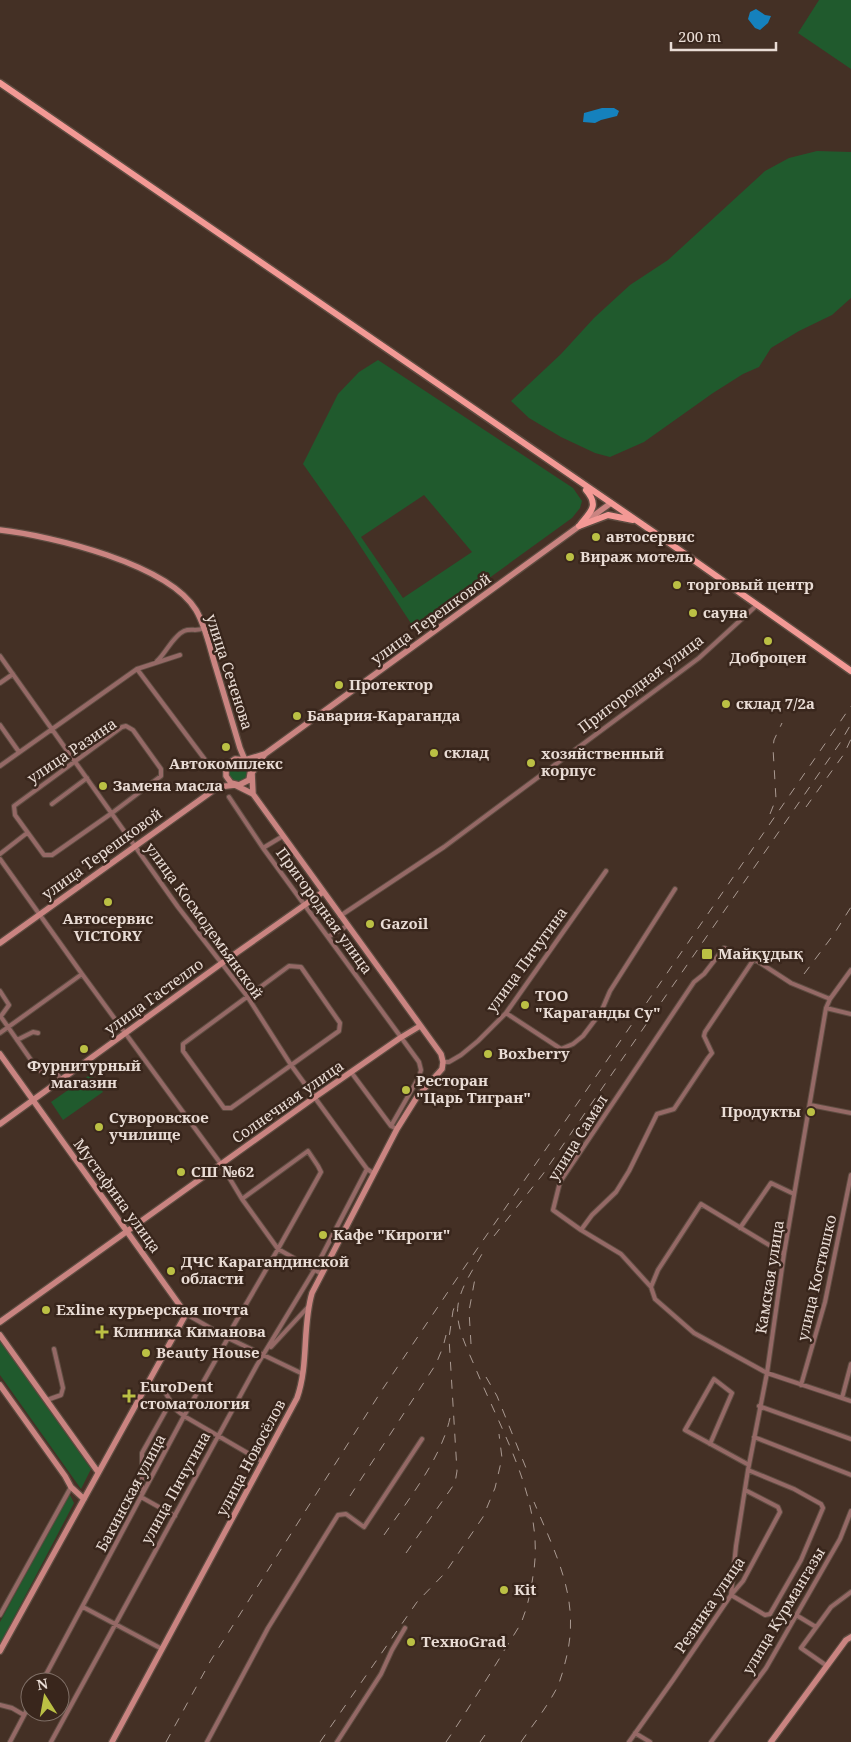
<svg xmlns="http://www.w3.org/2000/svg" width="851" height="1742" viewBox="0 0 851 1742" font-family="'Noto Serif',serif">
	<style>
		.green { fill: #205a2d; fill-rule: evenodd }
		.water { fill: #1581bd }
		.lines { fill: none; stroke-linecap: round; stroke-linejoin: round }
		.street-casing { stroke: #5e4c41; stroke-width: 6 }
		.secondary-casing { stroke: #5e4c41; stroke-width: 8 }
		.primary-casing { stroke: #5e4c41; stroke-width: 9 }
		.street { stroke: #956966; stroke-width: 4 }
		.secondary { stroke: #ca8481; stroke-width: 5.5 }
		.primary { stroke: #f39995; stroke-width: 6 }
		.rail { stroke: #aa9a92; stroke-width: 1; stroke-dasharray: 9 9; stroke-linecap: butt }
		.poi-dot { fill: #bbc044; stroke: #39261c; stroke-width: 2 }
		.labels { text-anchor: middle; stroke-width: 5; stroke-linejoin: round; paint-order: stroke }
		.poi-label { font-size: 15px; font-weight: bold; fill: #e9dcd5; stroke: #39261c; text-anchor: start }
		.street-label { font-size: 15px; fill: #e9dcd5; stroke: #39261c }
	</style>
	<rect width="100%" height="100%" fill="#443025"/>
	<path class="green" d="M819,0H851V69L798,33Z
		M817,151L851,152V298L832,315L799,331L771,348L759,367L743,374L713,393L644,442L610,457L595,453L561,437L529,418L511,401L561,354L594,318L630,285L668,260L765,171L789,158Z
		M378,360L573,488L582,501L580,508L572,518L416,631L349,529L303,464L338,394L359,372ZM424,495L472,552L403,598L361,537Z
		M229 772a10 10 0 1 1 20 0a10 10 0 1 1-20 0Z
		M91,1074L103,1092L63,1120L51,1102Z
		M0,1341L91,1469L81,1489L0,1375Z
		M69,1493L74,1503L0,1644V1622Z"/>
	<path class="water" d="M756,9L765,15L771,16L768,23L760,30L755,28L748,19L750,12Z
		M602,108H614L619,111L617,116L601,120L595,123L583,122L584,113Z"/>
	<g class="lines">
		<g class="street-casing">
			<path id="street" d="M0,656L178,907L247,996L291,1065L345,1139L367,1169L373,1173
				M157,661C166,653 173,636 184,631C191,628 197,632 204,628
				M137,669L206,761L226,768
				M0,683L13,674
				M0,725L19,752
				M126,726L133,730L161,769V776L112,813L52,855H44L15,815L14,806L122,727Z
				M0,766L137,669L180,655
				M229,797L263,848L419,1062L421,1070L419,1077L391,1126
				M52,804L87,778
				M263,848L283,836
				M0,854L27,833
				M0,859L82,974L221,1164L242,1199L278,1249L322,1274
				M340,916L444,847L699,658L757,605
				M328,937L347,926
				M754,959L724,948L704,974L694,982L560,1182L553,1210L581,1230L621,1254L651,1287L655,1299L694,1333L767,1373L851,1401
				M289,966L301,967L340,1023L339,1031L231,1108H224L183,1051V1044Z
				M0,991L9,1005L1,1016V1017L38,1070L41,1071L50,1065L61,1079
				M826,1008L851,1014
				M506,1013L561,1049L573,1044L583,1036L601,1012L610,991L675,889
				M0,1033L82,974
				M17,1040L33,1032L38,1033
				M443,1062H449L461,1055L478,1041L506,1013L606,871
				M351,1072L391,1126L397,1129
				M810,1105L851,1113
				M740,1228L771,1183L794,1194
				M581,1230L592,1215L616,1192L629,1171L657,1114L674,1109L708,1058L712,1053L704,1036L705,1032L754,959L791,983L830,999
				M651,1287L658,1270L701,1204L784,1254
				M186,1314L228,1338L303,1374
				M271,1347L308,1307
				M149,1382L165,1392L175,1409L184,1416L263,1462
				M801,1385L825,1302L851,1175
				M842,1398L851,1364
				M47,1400L61,1395L63,1388L54,1349
				M759,1406L851,1439
				M754,1437L851,1475
				M710,1444L732,1393L714,1379L685,1430L749,1465
				M142,1492V1453L170,1403
				M141,1497L175,1516
				M731,1595L736,1546L748,1470L767,1373L784,1254L826,1008L830,999L851,970
				M731,1595L765,1615L770,1614L801,1560L823,1508L821,1504L794,1489L748,1470
				M83,1607L162,1649
				M0,1615L71,1487
				M796,1615L816,1627
				M827,1666L801,1648L831,1607L851,1592
				M42,1682L184,1416L228,1338L231,1330L278,1249L321,1172L318,1166L308,1151L242,1199
				M0,1705L12,1708L24,1715
				M635,1733L650,1742
				M10,1742L30,1704
				M51,1742L257,1365L315,1269L367,1169
				M207,1742L268,1628L338,1515L346,1514L364,1527L422,1439
				M337,1742L381,1674L392,1650L405,1628
				M629,1742L673,1680L731,1595L743,1581L780,1512L778,1507L745,1490
				M711,1742L766,1668L840,1539L851,1511"/>
		</g>
		<g class="secondary-casing">
			<path id="secondary" d="M0,530C52,536 168,564 196,610C206,627 210,649 216,668C224,694 232,721 240,748L245,760L251,769L249,780L239,785L231,783L226,776V768L228,764L235,759L245,760L265,754L611,503
				M253,794L252,773L265,754
				M0,943L218,787L235,785L253,794L441,1054L443,1062L442,1069L417,1097L397,1129L312,1293C302,1327 309,1364 297,1398L112,1742
				M0,1054L186,1314L0,1651
				M0,1124L222,963L323,892
				M0,1322L315,1097L400,1038L420,1026
				M0,1335L98,1472
				M0,1385L65,1476L71,1487L84,1499
				M771,1742L846,1640L851,1637"/>
		</g>
		<g class="primary-casing">
			<path id="primary" d="M0,83L668,542L851,671
				M580,525C590,512 600,506 586,490
				M579,526L608,515L633,520"/>
		</g>
		<use href="#street" class="street"/>
		<use href="#secondary" class="secondary"/>
		<use href="#primary" class="primary"/>
		<path class="rail" d="M806,807L844,754L851,739
			M770,814L776,799L773,748L774,740L782,723
			M804,974L834,934L851,907
			M494,1236L543,1174L840,743L851,724
			M471,1344L469,1311L476,1273
			M486,1377L497,1396L526,1468
			M350,1496L436,1364L443,1347L446,1335
			M384,1535C408,1500 445,1454 451,1412
			M406,1553L455,1483L457,1471L449,1338L453,1311L455,1305
			M166,1742L211,1660L382,1390L464,1268L851,706
			M320,1742L417,1602L445,1573L483,1517L495,1488L502,1458L499,1434
			M446,1742C465,1714 483,1685 501,1656C507,1645 515,1634 521,1623C527,1609 531,1591 533,1576C546,1504 501,1431 475,1367C467,1348 455,1326 458,1305C461,1286 473,1270 482,1254
			M480,1742L485,1735
			M521,1742C532,1726 544,1711 553,1695C560,1684 563,1671 566,1659C581,1600 556,1555 534,1502"/>
	</g>
	<g class="poi-dot">
		<circle cx="596" cy="537" r="5"/>
		<circle cx="570" cy="557" r="5"/>
		<circle cx="677" cy="585" r="5"/>
		<circle cx="693" cy="613" r="5"/>
		<circle cx="768" cy="641" r="5"/>
		<circle cx="339" cy="685" r="5"/>
		<circle cx="726" cy="704" r="5"/>
		<circle cx="297" cy="716" r="5"/>
		<circle cx="226" cy="747" r="5"/>
		<circle cx="434" cy="753" r="5"/>
		<circle cx="531" cy="763" r="5"/>
		<circle cx="103" cy="786" r="5"/>
		<circle cx="108" cy="902" r="5"/>
		<circle cx="370" cy="924" r="5"/>
		<rect x="701" y="948" width="12" height="12" rx="2.5"/>
		<circle cx="525" cy="1005" r="5"/>
		<circle cx="84" cy="1049" r="5"/>
		<circle cx="488" cy="1054" r="5"/>
		<circle cx="406" cy="1090" r="5"/>
		<circle cx="811" cy="1112" r="5"/>
		<circle cx="99" cy="1127" r="5"/>
		<circle cx="181" cy="1172" r="5"/>
		<circle cx="323" cy="1235" r="5"/>
		<circle cx="171" cy="1271" r="5"/>
		<circle cx="46" cy="1310" r="5"/>
		<path d="M99.5 1324.5h5v5h5v5h-5v5h-5v-5h-5v-5h5z"/>
		<circle cx="146" cy="1353" r="5"/>
		<path d="M126.5 1388.5h5v5h5v5h-5v5h-5v-5h-5v-5h5z"/>
		<circle cx="504" cy="1590" r="5"/>
		<circle cx="411" cy="1642" r="5"/>
	</g>
	<g class="labels">
		<g class="poi-label">
			<text x="606" y="542">автосервис</text>
			<text x="580" y="562">Вираж мотель</text>
			<text x="687" y="590">торговый центр</text>
			<text x="703" y="618">сауна</text>
			<text x="768" y="663" text-anchor="middle">Доброцен</text>
			<text x="349" y="690">Протектор</text>
			<text x="736" y="709">склад 7/2а</text>
			<text x="307" y="721">Бавария-Караганда</text>
			<text x="444" y="758">склад</text>
			<text x="541" y="759">хозяйственный<tspan x="541" dy="17">корпус</tspan></text>
			<text x="226" y="769" text-anchor="middle">Автокомплекс</text>
			<text x="113" y="791">Замена масла</text>
			<text x="108" y="924" text-anchor="middle">Автосервис<tspan x="108" dy="17">VICTORY</tspan></text>
			<text x="380" y="929">Gazoil</text>
			<text x="718" y="959">Майқұдық</text>
			<text x="535" y="1001">ТОО<tspan x="535" dy="17">"Караганды Су"</tspan></text>
			<text x="498" y="1059">Boxberry</text>
			<text x="84" y="1071" text-anchor="middle">Фурнитурный<tspan x="84" dy="17">магазин</tspan></text>
			<text x="416" y="1086">Ресторан<tspan x="416" dy="17">"Царь Тигран"</tspan></text>
			<text x="801" y="1117" text-anchor="end">Продукты</text>
			<text x="109" y="1123">Суворовское<tspan x="109" dy="17">училище</tspan></text>
			<text x="191" y="1177">СШ №62</text>
			<text x="333" y="1240">Кафе "Кироги"</text>
			<text x="181" y="1267">ДЧС Карагандинской<tspan x="181" dy="17">области</tspan></text>
			<text x="56" y="1315">Exline курьерская почта</text>
			<text x="113" y="1337">Клиника Киманова</text>
			<text x="156" y="1358">Beauty House</text>
			<text x="140" y="1392">EuroDent<tspan x="140" dy="17">стоматология</tspan></text>
			<text x="514" y="1595">Kit</text>
			<text x="421" y="1647">ТехноGrad</text>
		</g>
		<g class="street-label">
			<text transform="translate(431 619) rotate(-36)" y="5">улица Терешковой</text>
			<text transform="translate(229 672) rotate(72)" y="5">улица Сеченова</text>
			<text transform="translate(641 684) rotate(-37)" y="5">Пригородная улица</text>
			<text transform="translate(72 751) rotate(-34)" y="5">улица Разина</text>
			<text transform="translate(102 854) rotate(-36)" y="5">улица Терешковой</text>
			<text transform="translate(324 911) rotate(54)" y="5">Пригородная улица</text>
			<text transform="translate(204 921) rotate(54)" y="5">улица Космодемьянской</text>
			<text transform="translate(527 960) rotate(-54)" y="5">улица Пичугина</text>
			<text transform="translate(154 997) rotate(-36)" y="5">улица Гастелло</text>
			<text transform="translate(288 1102) rotate(-35)" y="5">Солнечная улица</text>
			<text transform="translate(578 1138) rotate(-58)" y="5">улица Самал</text>
			<text transform="translate(117 1196) rotate(54)" y="5">Мустафина улица</text>
			<text transform="translate(770 1277) rotate(-81)" y="5">Камская улица</text>
			<text transform="translate(817 1278) rotate(-77)" y="5">улица Костюшко</text>
			<text transform="translate(251 1458) rotate(-62)" y="5">улица Новосёлов</text>
			<text transform="translate(176 1488) rotate(-61)" y="5">улица Пичугина</text>
			<text transform="translate(131 1493) rotate(-62)" y="5">Бакинская улица</text>
			<text transform="translate(710 1605) rotate(-56)" y="5">Резника улица</text>
			<text transform="translate(784 1611) rotate(-59)" y="5">улица Курмангазы</text>
		</g>
	</g>
	<g transform="translate(45 1697) rotate(349)"><circle r="24" fill="#39261c" stroke="#7f6f66"/>
	<path d="M0-4L9 19L0 12L-9 19Z" fill="#bbc044"/>
	<text y="-8" font-size="14" font-weight="bold" text-anchor="middle" fill="#e9dcd5">N</text>
	</g>
	<path d="M671 42v8h105v-8" fill="none" stroke="#e9dcd5" stroke-width="2.5"/>
	<text x="678" y="42" font-size="15" fill="#e9dcd5" stroke="#39261c" stroke-width="4" paint-order="stroke">200 m</text>
</svg>
